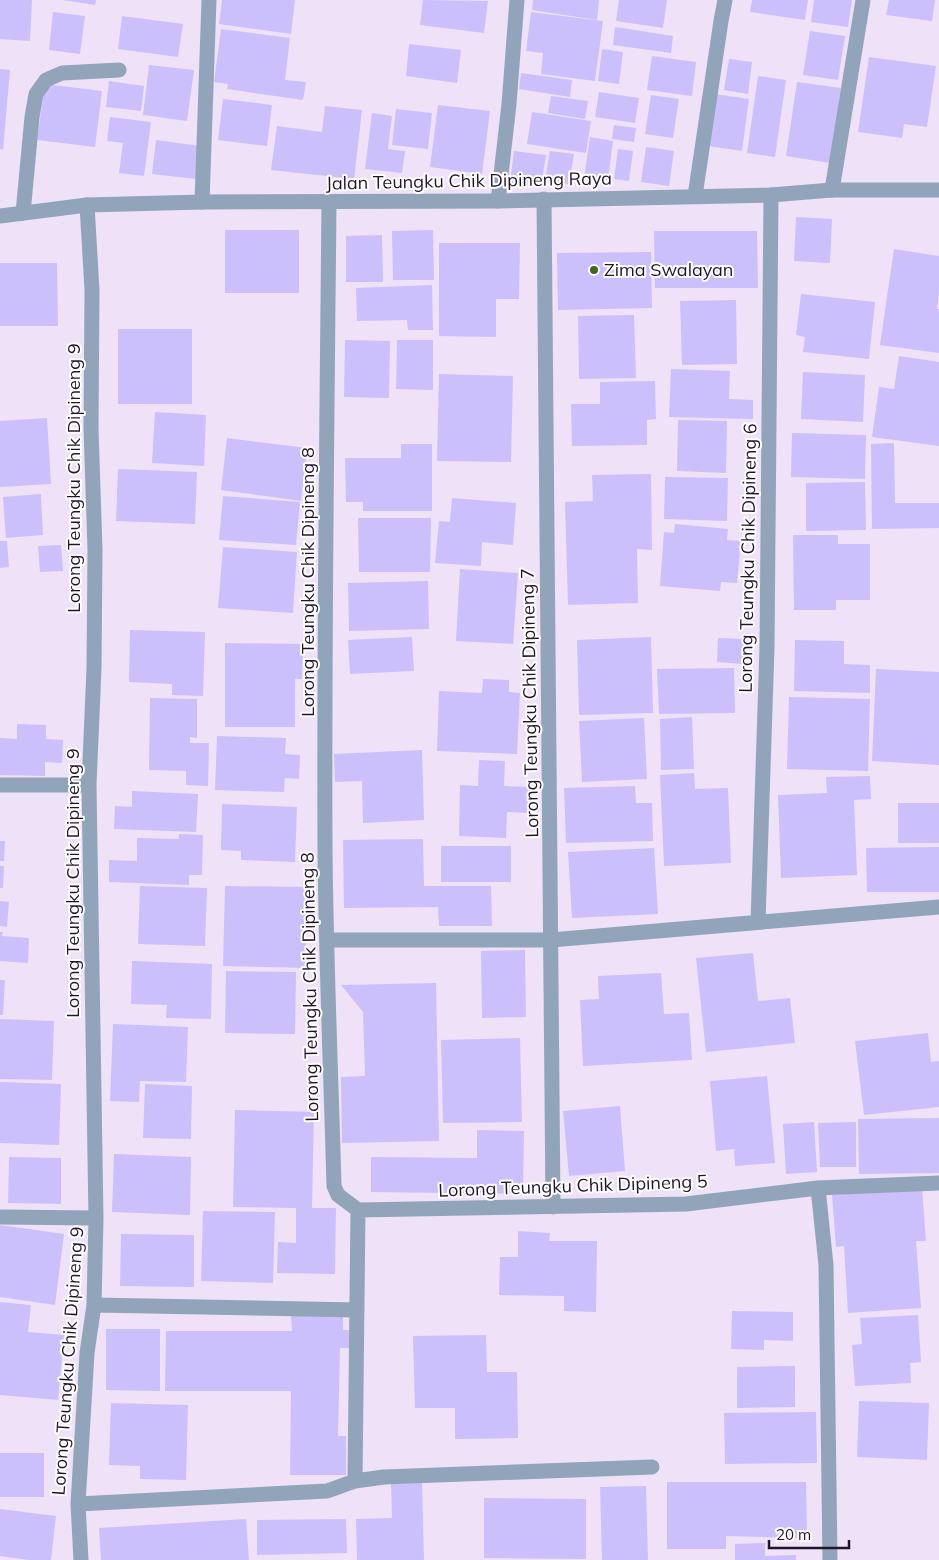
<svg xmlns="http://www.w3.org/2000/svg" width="939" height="1560" viewBox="0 0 939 1560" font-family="Mulish,sans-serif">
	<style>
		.building { fill: #cbc0fc }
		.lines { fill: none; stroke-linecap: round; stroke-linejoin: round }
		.minor { stroke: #92a4ba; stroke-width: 15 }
		.tertiary { stroke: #92a4ba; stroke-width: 15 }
		.poi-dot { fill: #416620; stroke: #fff; stroke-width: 2 }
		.labels { text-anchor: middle; stroke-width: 4; stroke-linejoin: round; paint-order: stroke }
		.street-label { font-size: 18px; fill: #221529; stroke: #fff }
		.poi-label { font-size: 18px; fill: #221529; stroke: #fff; text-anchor: start }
	</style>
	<rect width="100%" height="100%" fill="#efe1f7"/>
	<path class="building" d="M0,0H32L30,41L0,39Z
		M62,0H96L95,5Z
		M222,0H295L291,34L219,24Z
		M423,0L488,1L484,33L420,25Z
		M533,0H599L597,20L532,10Z
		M619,0H667L663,28L616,21Z
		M752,0H808L805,20L750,12Z
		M814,0H852L848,27L811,22Z
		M889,0H935L932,21L886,15Z
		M53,12L85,16L80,54L49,50Z
		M531,12L603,21L595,81L541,74L543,53L526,51Z
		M122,16L183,24L178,57L118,49Z
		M615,27L673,36L671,53L613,45Z
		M221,29L290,38L285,80L306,82L303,100L227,89L228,84L214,82Z
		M810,31L845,36L838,80L803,75Z
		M409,44L461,50L457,83L406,76Z
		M602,49L623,52L619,84L598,81Z
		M652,56L696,62L692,96L647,90Z
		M869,57L936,66L927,127L904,124L902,138L858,132Z
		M729,59L752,62L748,94L724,90Z
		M149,65L194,70L187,121L143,115Z
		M0,69L10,70L3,150L0,149Z
		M521,73L572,80L570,97L519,89Z
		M758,76L786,80L775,157L747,153Z
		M109,81L144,86L141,111L106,107Z
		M797,82L841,88L830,163L786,156Z
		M45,84L102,91L95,147L37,140Z
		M599,92L639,98L635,123L595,117Z
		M715,94L749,99L742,151L708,146Z
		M651,95L679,99L673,138L645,134Z
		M551,96L588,101L585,119L548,113Z
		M223,99L272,105L267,146L218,140Z
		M438,105L490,111L482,174L430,167Z
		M325,106L362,110L354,179L271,170L277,126L322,132Z
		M396,109L432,113L428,149L392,145Z
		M532,112L591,121L586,153L527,144Z
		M372,113L392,116L388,149L405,151L402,173L365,169Z
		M110,117L151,122L144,176L119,173L123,143L107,141Z
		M614,125L636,128L634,142L612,139Z
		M590,137L613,141L608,180L584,177Z
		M156,140L200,146L196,179L152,174Z
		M646,147L674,151L669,186L641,182Z
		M618,149L633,151L629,181L614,179Z
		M514,151L546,155L541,187L510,183Z
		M550,151L574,154L569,184L545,181Z
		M796,217L832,219L830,263L794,261Z
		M225,230H299V293H225Z
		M433,230L434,280H393L392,231Z
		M654,231H757L758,288H655Z
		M382,235L383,282H346V236Z
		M439,243H520L519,299H496V337L439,336Z
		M894,249L939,256V291L937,309H939V353L880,345Z
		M651,252L652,308L558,310L557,253Z
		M0,263H57L58,326H0Z
		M432,285L433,330H408L407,320L357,321L356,288Z
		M801,294L875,302L869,359L803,352L805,337L796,335Z
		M736,300L737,364L682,365L680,301Z
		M634,315L636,378L579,379L578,316Z
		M118,329H192V404H118Z
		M345,340L390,341L389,398L344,397Z
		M397,340H433V390L396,389Z
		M899,356L939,362V446L872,437L879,387L894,389Z
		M671,369L730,371L729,399L753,400V419L669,417Z
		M803,372L865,375L863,422L801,419Z
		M439,374L513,376L511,462L437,461Z
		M655,381L656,419L647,420V445L572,446L571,404H600V382Z
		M155,412L206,415L204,466L152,463Z
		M47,418L51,484L0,487V421Z
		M678,420L727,421L726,473L677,471Z
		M792,433L866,435L865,479L791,477Z
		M227,438L307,448L301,501L221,490Z
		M894,443L895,503H939V528L872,529L871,444Z
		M401,444H432V511H363V502H346L345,458H401Z
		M118,469L197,472L195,524L116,521Z
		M651,474L652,550L637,549L638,603L568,605L565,502L593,501L592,475Z
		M665,477L728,478L727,521L664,519Z
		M865,482L866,530L806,531V483Z
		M41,494L43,535L6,538L3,497Z
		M223,496L300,502L296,545L219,540Z
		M452,498L516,503L513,545L482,542L481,566L435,563L439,521L450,522Z
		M358,518H431L430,572H359Z
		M675,524L728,529L727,540L741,541L737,583L721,582L720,591L660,586L664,532L674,533Z
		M793,535H838V544H870V600H836V610H794Z
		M0,541H7L9,567L0,568Z
		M61,545L63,571L40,572L38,546Z
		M223,547L297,552L293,613L218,608Z
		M460,569L518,573L513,644L456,641Z
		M428,581L429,629L349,631L348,583Z
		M130,630L205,632L203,696L172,695V684L129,682Z
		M412,637L414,671L350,674L348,640Z
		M651,637L653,713L579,715L577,640Z
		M718,638L744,639L743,664L717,662Z
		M795,640L844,641V664L870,665V693L794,691Z
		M225,643L303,644L302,679H295V727H225Z
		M734,668L735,713L659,714L657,669Z
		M876,669L939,672V765L872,761Z
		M483,679L509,680V692L520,693L517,754L437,751L439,691L482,693Z
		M789,697L870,699L868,771L787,769Z
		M150,698L197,699V738L190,737V743H209L208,786L186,785V771L149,770Z
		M692,717L694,769L661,770L660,719Z
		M644,718L647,779L582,782L579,721Z
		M17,724L46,725V739L63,740L62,763L45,762V776L0,775V738L17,739Z
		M217,736L286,738L285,754L300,755L299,779L285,778L284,792L215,790Z
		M422,750L424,820L363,823L362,781L335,782L334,754Z
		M479,760L505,761L504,786L529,787L528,813L507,812L506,838L459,836L460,785L478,786Z
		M694,773L695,789L728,788L731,863L664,866L660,775Z
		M870,776L871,799L854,800L857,875L781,878L778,795L827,793L826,777Z
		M635,786L636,803H652L653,841L566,843L564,788Z
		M132,791L198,794L196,832L114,829L115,806L132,807Z
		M898,803H939V843H898Z
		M222,804L297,807L295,862L241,860V851L221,850Z
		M179,834L203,835L202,875H189V885L109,882V860L137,861V838L179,839Z
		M423,839L424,886H491L492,926H439L438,907L344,908L343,840Z
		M0,841H5L4,861H0Z
		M441,846H511V882H441Z
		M939,847V892H867L866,848Z
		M654,848L658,914L572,918L568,852Z
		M0,866H4L3,888H0Z
		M140,886L207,888L205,946L138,944Z
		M225,886L307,887L305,968L223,966Z
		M0,901L9,902L7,927L0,926Z
		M0,932H3L2,936L29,938L28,963L0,961Z
		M525,950L526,1017L482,1018L481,951Z
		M753,953L758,1001L790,998L795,1043L706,1052L696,958Z
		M132,961L212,964L211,1019L166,1018L167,1005L131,1004Z
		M226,971L296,972L295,1034L225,1033Z
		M661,973L664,1014L689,1013L692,1060L583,1066L580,1000L599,999L598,976Z
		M0,980H5L3,1015H0Z
		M436,983L439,1141L342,1143L341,1077L365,1076L363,1012L341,985Z
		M0,1019L54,1021L52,1080L0,1079Z
		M113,1024L188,1027L186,1082L140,1081L139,1102L110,1101Z
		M928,1033L931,1062L939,1061V1107L864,1115L855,1041Z
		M520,1038L522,1122L443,1123L441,1040Z
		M767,1076L775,1163L735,1166L734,1149L716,1151L710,1081Z
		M0,1082L61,1084L59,1145L0,1143Z
		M145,1084L192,1086L191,1139L143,1138Z
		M620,1106L625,1171L569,1176L563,1111Z
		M235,1110L314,1112L312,1208H336L335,1274L277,1273L278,1242L296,1243V1208L233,1207Z
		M939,1118V1173L859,1174L858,1119Z
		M814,1122L817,1172L786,1174L783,1124Z
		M856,1122V1167H820L818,1123Z
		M477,1130L524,1131L523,1194L371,1192V1157L477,1158Z
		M114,1154L191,1157L190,1215L112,1212Z
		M9,1157L61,1158V1204L8,1203Z
		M922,1188L926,1241H916L921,1308L848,1313L844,1246L836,1247L832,1195Z
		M203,1211L275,1212L273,1283L201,1281Z
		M0,1225L64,1234L55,1305L0,1297Z
		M518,1231L550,1233L549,1241H597L596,1312L564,1311V1296L499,1295L500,1257H518Z
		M121,1234L194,1235V1287L120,1286Z
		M0,1302L31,1305L28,1332L64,1335L58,1400L0,1395Z
		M732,1311L793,1312V1341L764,1340V1350L731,1349Z
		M291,1315L343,1316V1330H349V1348H340L338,1436H346V1475H290L291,1391H165L166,1331H292Z
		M918,1315L921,1362L910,1363L911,1383L855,1386L852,1345L862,1344L860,1318Z
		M106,1329H160V1391L106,1390Z
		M486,1335L487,1372H517L518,1438L455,1439V1408H415L413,1336Z
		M795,1366V1407L737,1408V1367Z
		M859,1401L929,1403L927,1460L857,1457Z
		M111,1403L188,1405L186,1480L140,1479V1466L109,1465Z
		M816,1412L817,1463L725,1464L724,1413Z
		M0,1453H44V1497H0Z
		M667,1482H806L807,1538L726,1536V1549H667Z
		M422,1483L424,1560H357L356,1519L392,1518L391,1484Z
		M646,1486L648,1560H602L600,1487Z
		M484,1498L586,1499V1559L484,1558Z
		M0,1509L56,1516L51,1560H29L0,1556Z
		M246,1519L249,1560H101L99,1528Z
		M346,1519L347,1553L257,1555V1520Z
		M765,1543V1556L796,1555V1560H735V1544Z"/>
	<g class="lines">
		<path class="minor" d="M832,190L863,0
			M695,196L721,21L725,0
			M544,199L553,1207
			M498,201L509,104L517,0
			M202,202L209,0
			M23,213L32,117L36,94L46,80L62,73L119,70
			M0,785H89
			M758,922L767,647L771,195
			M327,940H551L939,907
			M818,1188L826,1265L830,1560
			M358,1210L686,1204L818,1188L939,1183
			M0,1217L96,1218
			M94,1305L357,1310
			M355,1481L384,1477L652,1467
			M78,1504L327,1491L355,1481L358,1210L338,1195L334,1186C331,1074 326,962 325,850C324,634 327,418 329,202
			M81,1560L78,1504L87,1353L94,1305L96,1218L89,785L94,668L95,550L91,428L92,290L87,205"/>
		<path class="tertiary" d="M0,216L87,205L202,202L498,201L771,195L832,190H939"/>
	</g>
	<circle class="poi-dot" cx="594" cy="270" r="5"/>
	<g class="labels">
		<g class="street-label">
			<text transform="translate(469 181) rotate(-1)" y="6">Jalan Teungku Chik Dipineng Raya</text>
			<text transform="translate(74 478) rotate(-90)" y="6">Lorong Teungku Chik Dipineng 9</text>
			<text transform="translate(748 558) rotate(-89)" y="6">Lorong Teungku Chik Dipineng 6</text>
			<text transform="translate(308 582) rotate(-90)" y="6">Lorong Teungku Chik Dipineng 8</text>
			<text transform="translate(530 703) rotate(-91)" y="6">Lorong Teungku Chik Dipineng 7</text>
			<text transform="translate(73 883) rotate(-90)" y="6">Lorong Teungku Chik Dipineng 9</text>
			<text transform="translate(310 987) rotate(-91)" y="6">Lorong Teungku Chik Dipineng 8</text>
			<text transform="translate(573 1186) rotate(-2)" y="6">Lorong Teungku Chik Dipineng 5</text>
			<text transform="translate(68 1361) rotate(-86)" y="6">Lorong Teungku Chik Dipineng 9</text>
		</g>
		<g class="poi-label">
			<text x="604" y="276">Zima Swalayan</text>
		</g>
	</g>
	<path d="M769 1540v8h80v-8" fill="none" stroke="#221529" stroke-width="2.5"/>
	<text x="776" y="1540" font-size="15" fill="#221529" stroke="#ffffff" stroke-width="4" paint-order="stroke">20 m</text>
</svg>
